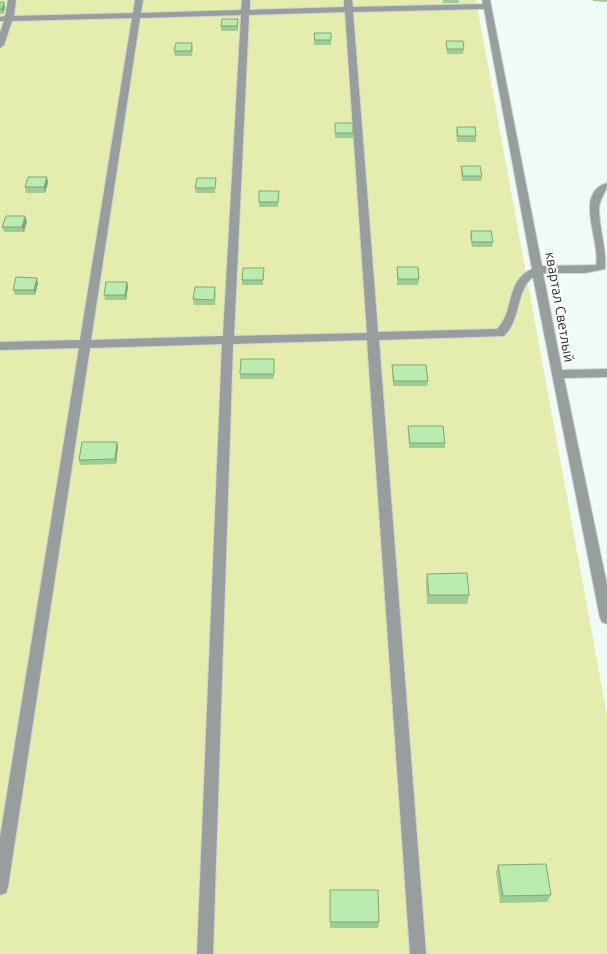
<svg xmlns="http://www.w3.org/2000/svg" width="607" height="954" viewBox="0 0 607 954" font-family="Ubuntu,sans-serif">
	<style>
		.green { fill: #e4ecae }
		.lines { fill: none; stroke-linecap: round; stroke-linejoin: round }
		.minor-casing { stroke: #ccd7d1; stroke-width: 2 }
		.minor { fill: #989e9e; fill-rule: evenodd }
		.wall { fill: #9fcb95 }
		.shaded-wall { fill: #82a579 }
		.building { fill: #b9ecad; stroke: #82a579 }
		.labels { text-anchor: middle; stroke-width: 4; stroke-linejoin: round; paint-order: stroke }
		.street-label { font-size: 14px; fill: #2b302e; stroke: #fff }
	</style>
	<rect width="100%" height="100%" fill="#effcf5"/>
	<path class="green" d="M0,0H476L607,715V954H0Z"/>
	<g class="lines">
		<g class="minor-casing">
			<path id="minor" d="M8,0H16L14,16L133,13L135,0H143L141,13L241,10L242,0H250V10L344,7V0H352L353,7L483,4L482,0H490L542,266L596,265C601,242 573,193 607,183C607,193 600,197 599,208C599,228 607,250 605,269L585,273H543L562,370L607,369V377L564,378L607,585V624L602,622L600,618L533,277C515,291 522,318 504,336L379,340L426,954H410L367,340L233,344L213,954H197L222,344L90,348L8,887L6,893L0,895V837L79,348L0,350V342L80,340L132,18L12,21L4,45L0,48V33L4,21H0V17L5,16ZM484,9L532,269C505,281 515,311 497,329L378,332L353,12ZM345,12L367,333L234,336L249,15ZM241,15L223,336L91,340L140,18Z"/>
		</g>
		<use href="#minor" class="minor"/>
	</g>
	<path class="wall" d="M443,0H459V3H443Z
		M593,0H607V2L593,1Z
		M0,2L5,7L3,14H0Z
		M238,19V31H221V26Z
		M314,33H331V45H314Z
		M446,41L464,49L463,54H447L446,46Z
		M192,43L193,48L192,56H175L174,51Z
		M335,123L353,133V138H335Z
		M457,127L476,136V142H457L456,132Z
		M461,166L482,176L481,181H462L461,171Z
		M47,177L48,183L45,193H26L25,187Z
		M216,178L215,193H196L195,188Z
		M279,191L278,207H259V202Z
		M27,221L24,232H4L2,227Z
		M471,231L493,242L492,247H472L470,236Z
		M397,267L419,279L418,285H397Z
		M264,268L263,285H242V280Z
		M127,282L128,287L126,300H105L104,295Z
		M38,283L35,295H15L13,290Z
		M216,292L215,305H194L193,299Z
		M274,359V379H240V374Z
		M392,365L428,381L427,386H393L392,370Z
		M408,426L445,443V448H409L408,431Z
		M118,447L116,464L80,465L79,460Z
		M427,574L469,595L467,604H427L426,583Z
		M498,865L551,895L547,902L500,903L496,872Z
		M330,890L379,922L378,928H330Z"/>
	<path class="shaded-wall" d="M4,2L5,7L3,14L2,9Z
		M47,177L48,183L45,193L44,187Z
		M25,216L27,221L24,232L22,227Z
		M37,278L38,283L35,295L34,290Z
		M127,282L128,287L126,300L125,295Z
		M117,442L118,447L116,464L115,459Z"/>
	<path class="building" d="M0,2H4L2,9H0Z
		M222,19H238L237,26H221Z
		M314,33H331V40H315Z
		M446,41H463L464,49H447Z
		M176,43H192L191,51H174Z
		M335,123H353V133H335Z
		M457,127H475L476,136H458Z
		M461,166H480L482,176H463Z
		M28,177H47L44,187H25Z
		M197,178H216L215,188H195Z
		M259,191H279L278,202H259Z
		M6,216H25L22,227H2Z
		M471,231H491L493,242H472Z
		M397,267H418L419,279H398Z
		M243,268H264L263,280H242Z
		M16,277L37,278L34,290H13Z
		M106,282H127L125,295H104Z
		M195,287H215L214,300L193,299Z
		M241,359H274V374H240Z
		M392,365H426L428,381H394Z
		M408,426H443L445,443H410Z
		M82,442H117L115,459L79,460Z
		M467,573L469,595H429L427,574Z
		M546,864L551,895L503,896L498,865Z
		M330,890H378L379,922H330Z"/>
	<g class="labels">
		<g class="street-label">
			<text transform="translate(560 307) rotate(80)" y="5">квартал Светлый</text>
		</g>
	</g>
</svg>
